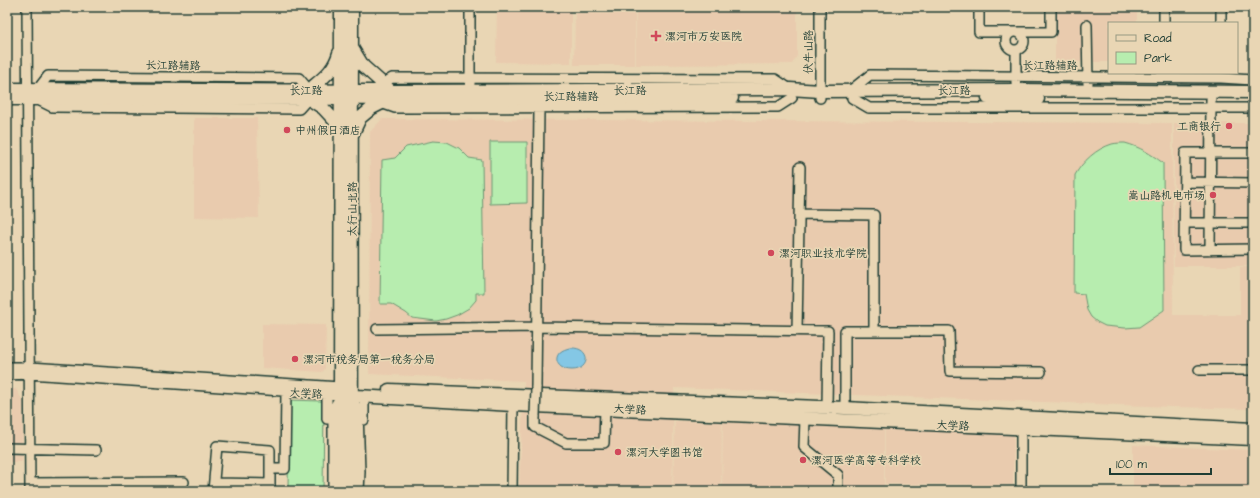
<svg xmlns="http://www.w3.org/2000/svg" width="1260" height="498" viewBox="0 0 1260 498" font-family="'Architects Daughter','LXGW WenKai TC',sans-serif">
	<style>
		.built { fill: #e9cbae }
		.green { fill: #b7edaf; stroke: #6b9572 }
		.water { fill: #84c7e5; stroke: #5c909e }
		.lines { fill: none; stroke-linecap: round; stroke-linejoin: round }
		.minor-casing { stroke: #1f3d34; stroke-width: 12 }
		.major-casing { stroke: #1f3d34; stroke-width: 15 }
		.minor { stroke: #e9d6b4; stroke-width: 9 }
		.major { stroke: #e9d6b4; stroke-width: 12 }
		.minor-bridge-casing { stroke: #1f3d34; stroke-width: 12; stroke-linecap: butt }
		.minor-bridge { stroke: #e9d6b4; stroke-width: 9 }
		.poi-dot { fill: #d1495b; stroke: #e9d6b4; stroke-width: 1.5 }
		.labels { text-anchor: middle; stroke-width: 3.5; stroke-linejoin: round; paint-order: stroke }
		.poi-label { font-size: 11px; fill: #1f3d34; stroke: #e9d6b4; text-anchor: start }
		.street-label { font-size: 11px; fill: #1f3d34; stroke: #e9d6b4 }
	</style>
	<rect width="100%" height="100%" fill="#e9d6b4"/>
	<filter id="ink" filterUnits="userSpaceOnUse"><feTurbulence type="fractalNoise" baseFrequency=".025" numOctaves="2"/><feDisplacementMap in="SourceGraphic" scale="8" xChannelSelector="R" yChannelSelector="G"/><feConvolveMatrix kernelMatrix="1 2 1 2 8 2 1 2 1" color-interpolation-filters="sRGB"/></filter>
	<g filter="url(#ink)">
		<path class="built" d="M497,7H571V63L496,62Z
			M636,7H676V11L797,10V56L792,64L636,65Z
			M1055,7H1137V23H1109V62H1055Z
			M575,13L635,14V65H574Z
			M194,118H257L259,218L194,217Z
			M382,119L1172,123L1173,315H1240V267H1253V409L1173,407L674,388L672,491H519L524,381L369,374L370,132Z
			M1174,123H1253V266H1174Z
			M262,324L326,325L325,369L322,372L262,368Z
			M7,389H16L23,401L22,462H7Z
			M675,421L722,422L721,491H673Z
			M723,422L884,429V491H722Z
			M885,430L1014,432L1013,485L885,484Z
			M1133,445L1253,450V491H1133Z"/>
		<path class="green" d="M433,141L447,142L459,148L469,158L482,160L484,293H476V300L469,308L457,315L446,319L436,321L412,318L406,313L391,304H380L382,160L395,158L406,147Z
			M490,142H527V203L490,204Z
			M1125,143C1140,147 1151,154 1163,163L1164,310L1139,327L1125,328L1105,326L1097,322L1091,317L1087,310L1084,294L1074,293L1075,175C1083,161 1096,149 1112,144C1116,143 1121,143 1125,143Z
			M289,400L321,401L324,405L323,491H288Z"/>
		<path class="water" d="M571,348C591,347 591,370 572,370C553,370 551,350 571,348Z"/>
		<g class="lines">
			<g class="minor-casing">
				<path id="minor" d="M27,7L30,491
					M470,7V84
					M979,7V32H1051V7
					M1221,7V23
					M1164,23V7
					M1087,25L1088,84
					M1006 41a9 9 0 1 1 18 0a9 9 0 1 1-18 0Z
					M1016,50V83
					M379,86L392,78L775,79L790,89
					M38,89L48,76L299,78L309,90
					M851,90L870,75L1221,78L1253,80
					M820,98V7
					M852,98L869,108H1253
					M38,100L52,107L299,109L308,99
					M378,102L395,108L778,107L792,98
					M1253,153H1185L1184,250L1253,249
					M1185,182L1253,183
					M799,214L874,215V331
					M1184,223H1253
					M1210,250L1211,99
					M377,329L536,327L828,331L827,408
					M797,331L800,167
					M7,367H30L340,387
					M1199,370H1250
					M7,375L29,374L340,395L333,411V491
					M536,388L539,108
					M364,396V420
					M353,399L358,412L360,472L359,491
					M845,408V331H949L950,371L1041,372
					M535,416V427L566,443H604L605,408
					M327,419V394
					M805,419L804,447L838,475V491
					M7,448L96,450
					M270,469H285L286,391
					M30,483L184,482
					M214,483L270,484
					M213,491L217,446L270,450V491
					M512,491L513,405
					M1021,491V428"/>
			</g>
			<g class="major-casing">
				<path id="major" d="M352,48L363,66L391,91
					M7,89L391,91L790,89L820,91L1016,90L1253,92
					M309,90C323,78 334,71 339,53
					M988,98L1038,99
					M7,99L732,98
					M309,99L323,108L335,121L340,133
					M353,133L360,118L372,108L386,101
					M389,390L845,408L1253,429
					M340,395L513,405L1253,439
					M341,491L340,395L341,7
					M352,491C352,330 351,168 352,7"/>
			</g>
			<use href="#minor" class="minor"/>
			<use href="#major" class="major"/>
			<g class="minor-bridge-casing">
				<path id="minor-bridge" d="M535,416L536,388"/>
			</g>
			<use href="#minor-bridge" class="minor-bridge"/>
		</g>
	</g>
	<g class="poi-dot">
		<path d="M654 30h4v4h4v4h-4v4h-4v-4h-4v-4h4z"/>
		<circle cx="1229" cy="126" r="4"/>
		<circle cx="287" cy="130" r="4"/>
		<circle cx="1213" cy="195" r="4"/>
		<circle cx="771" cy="253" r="4"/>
		<circle cx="295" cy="359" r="4"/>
		<circle cx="618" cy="452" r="4"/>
		<circle cx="803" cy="460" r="4"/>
	</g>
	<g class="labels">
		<g class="poi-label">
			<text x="665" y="40">漯河市万安医院</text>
			<text x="1221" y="130" text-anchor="end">工商银行</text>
			<text x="295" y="134">中州假日酒店</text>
			<text x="1205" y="199" text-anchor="end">嵩山路机电市场</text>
			<text x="779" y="257">漯河职业技术学院</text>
			<text x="303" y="363">漯河市税务局第一税务分局</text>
			<text x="626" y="456">漯河大学图书馆</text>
			<text x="811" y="464">漯河医学高等专科学校</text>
		</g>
		<g class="street-label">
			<text transform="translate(808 52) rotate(-90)" y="4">伏牛山路</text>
			<text transform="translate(173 65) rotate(1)" y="4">长江路辅路</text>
			<text x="1050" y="69">长江路辅路</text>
			<text x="306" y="94">长江路</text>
			<text x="630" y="94">长江路</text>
			<text x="954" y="94">长江路</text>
			<text x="571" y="100">长江路辅路</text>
			<text transform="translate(352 209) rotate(-90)" y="4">太行山北路</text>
			<text transform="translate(306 393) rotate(4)" y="4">大学路</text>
			<text transform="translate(630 409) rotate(3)" y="4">大学路</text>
			<text transform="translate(953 425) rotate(3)" y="4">大学路</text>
		</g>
	</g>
	<rect width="1260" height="498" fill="none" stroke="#e9d6b4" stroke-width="24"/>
	<rect x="12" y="12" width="1236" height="474" fill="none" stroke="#1f3d34" stroke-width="1.5" filter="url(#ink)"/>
	<rect x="1108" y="22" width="130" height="52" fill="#e9d6b4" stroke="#989981"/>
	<rect x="1116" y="35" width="20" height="6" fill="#e9d6b4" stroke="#989981"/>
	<text x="1144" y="42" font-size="12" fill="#1f3d34">Road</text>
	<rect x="1116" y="52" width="20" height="12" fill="#b7edaf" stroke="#989981"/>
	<text x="1144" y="62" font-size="12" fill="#1f3d34">Park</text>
	<path d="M1110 468v6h101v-6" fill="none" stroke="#1f3d34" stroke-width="2"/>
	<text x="1116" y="468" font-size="12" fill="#1f3d34" stroke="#e9d6b4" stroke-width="3" paint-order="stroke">100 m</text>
</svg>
